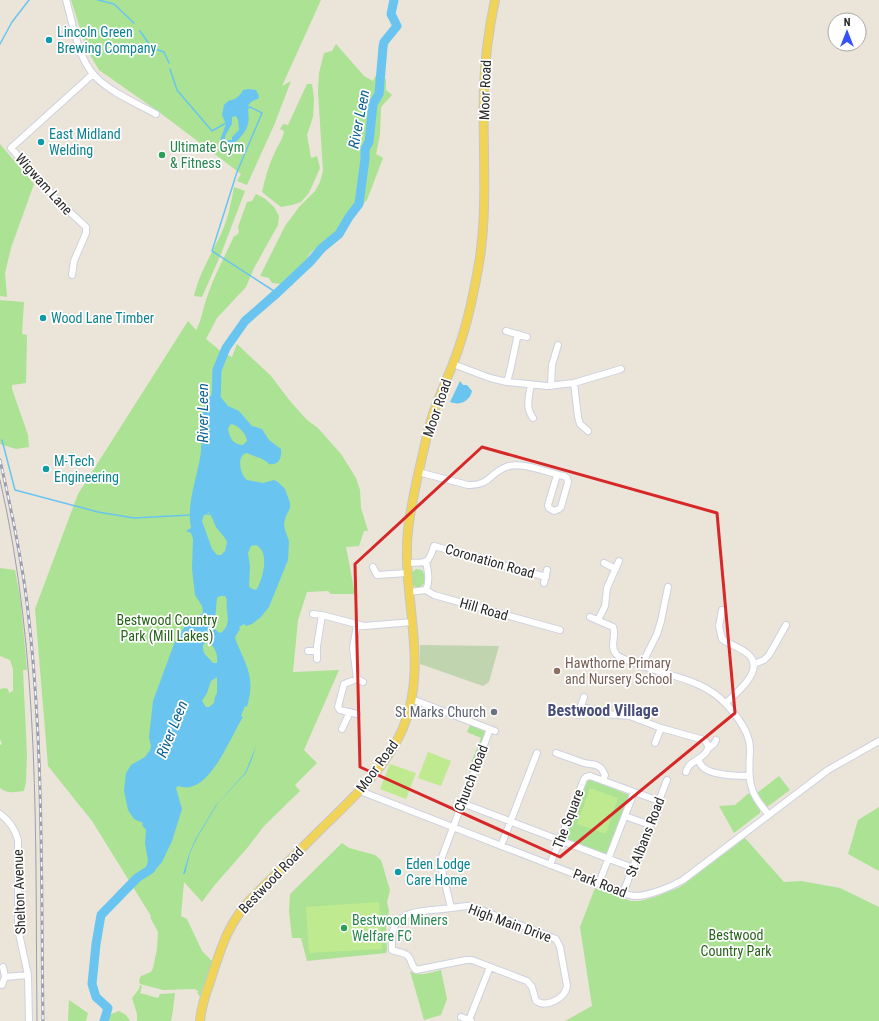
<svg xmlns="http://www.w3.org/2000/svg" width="879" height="1021" viewBox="0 0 879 1021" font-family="'Roboto Condensed',sans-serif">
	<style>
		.green { fill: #abe294 }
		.cemetery { fill: #c0d5af }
		.pitch { fill: #bfea8f }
		.water { fill: #69c5ef; fill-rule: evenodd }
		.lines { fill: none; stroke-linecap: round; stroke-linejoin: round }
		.stream { stroke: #69c5ef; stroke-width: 1.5 }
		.river { stroke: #69c5ef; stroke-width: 9 }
		.minor-casing { stroke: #ced1e1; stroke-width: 8 }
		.major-casing { stroke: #c7c7c7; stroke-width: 10 }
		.minor { stroke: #fff; stroke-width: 6 }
		.major { stroke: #f1d457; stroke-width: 8 }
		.tram { stroke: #9c9eb2; stroke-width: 1 }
		.rail-casing { stroke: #9c9eb2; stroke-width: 3 }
		.rail { stroke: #fff; stroke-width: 1.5; stroke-dasharray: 4.5; stroke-linecap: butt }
		.marked { fill: none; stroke: #d62828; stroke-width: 3; stroke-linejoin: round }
		.culture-dot { fill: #0f9aa8; stroke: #fff; stroke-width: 1.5 }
		.leisure-dot { fill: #2e9e5b; stroke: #fff; stroke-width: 1.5 }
		.education-dot { fill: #8d6e63; stroke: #fff; stroke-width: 1.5 }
		.worship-dot { fill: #6b7280; stroke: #fff; stroke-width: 1.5 }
		.labels { text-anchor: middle; stroke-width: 3.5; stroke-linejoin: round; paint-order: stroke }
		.culture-label { font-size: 14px; fill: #0d838f; stroke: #fff; text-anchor: start }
		.street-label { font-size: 14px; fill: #282828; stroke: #fff }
		.leisure-label { font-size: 14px; fill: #27864d; stroke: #fff; text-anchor: start }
		.park-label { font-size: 14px; fill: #256418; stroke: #fff }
		.education-label { font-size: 14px; fill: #785e54; stroke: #fff; text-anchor: start }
		.worship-label { font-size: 14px; fill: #5b616d; stroke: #fff; text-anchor: end }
		.water-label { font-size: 15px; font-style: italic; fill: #0c6197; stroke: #fff }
		.quarter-label { font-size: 16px; font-weight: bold; fill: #484e78; stroke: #fff }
	</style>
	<rect width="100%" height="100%" fill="#ebe4d9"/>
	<path class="green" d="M71,0H321L282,86L291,81L275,123L247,185L237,181L241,174L159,112L99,70L87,50Z
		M336,44L364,76L373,81L376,75L386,79V90L392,95L381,107L380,135L376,154L383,158L367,200L331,237L310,253L292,286L289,278L281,284L272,283L269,278L260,276L285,226L299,207L315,191L320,182L323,171L318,92L319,73L324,53L332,51Z
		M307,84H312L314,99L313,117L307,135L311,158L317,156L320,168L309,193L301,202L292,205L281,207L262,192C265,178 269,164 275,152C278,145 283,139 284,131L280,129L283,124L288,125Z
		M0,144L34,184L11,248L5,273L7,297L0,296Z
		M234,187L245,191L221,254L202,297L194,296C199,274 211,255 221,234C228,219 231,203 234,187Z
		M256,194L264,198L274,207L279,216L278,225L254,268L246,287L217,318L206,339L223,353L232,357L237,344L271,376L290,401L307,420L318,428L341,454L356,478L360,490L361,508L368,531H364L359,546L346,547L355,594H331L328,591L307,592L298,620L293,672L339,670L304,750L317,763L295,785L300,791L264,826L248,847L213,887L202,902L184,882L181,916L187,919L202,951L214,963L203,987L200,997L197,992H199L195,989L163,990L140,984L139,980L141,976L151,972L153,968L157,949L158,932L150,917L151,916L92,821L48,766L35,609L78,494L188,321L196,330C202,319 203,308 207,297C214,276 225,256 234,236L237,235L239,232L238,227L247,202L252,201Z
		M0,300L24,302L22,334L27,335L26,383L12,385V389L28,435L29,447L16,449L0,444Z
		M0,568L15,570L21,604L27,670H23L27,755L26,782L24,791C16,792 7,794 0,788V745L2,744L0,739V689L5,688L8,689L9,693L13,691V669L10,660L0,656Z
		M416,569L422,570L424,574L425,583L420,587H416L412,585L411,573Z
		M470,725L486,732L475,764L471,763L481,738L467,732Z
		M779,776L790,790L767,807L757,793Z
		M589,779L629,795L630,798L608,855L564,840V837L586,780Z
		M749,793L760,810V813L734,833L719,806L735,805Z
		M879,807V871L848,854L858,820Z
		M745,838L784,882L801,881L840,888L879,907V1021H565L592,1006L580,927L595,888L631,901H640L655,897L680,887Z
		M342,843L349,848L375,855L381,860L390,890L387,902L389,911L386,927L387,950L386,953L307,961L301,938H292L289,911L290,894Z
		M441,970L447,999L441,1015L424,1020L410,971C418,978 431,972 441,970Z
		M140,985L142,986L140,993L158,998L160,994L175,993L173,1010L171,1021H137V1014L132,998L139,989Z
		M69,1000L88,1013L86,1021H68Z
		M119,1011L126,1015L130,1021H106L109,1015Z"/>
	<path class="cemetery" d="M420,645L499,646L489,682L483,686L420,664Z"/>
	<path class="pitch" d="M428,752L451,761L441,786L418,778Z
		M390,764L416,773L406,799L380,789Z
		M590,788L618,798L606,834L577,824Z
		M379,902L382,949L309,953L306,907Z"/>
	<path class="water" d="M248,89L256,90L259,96L258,99C242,103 251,112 248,124C245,135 236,142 227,148L224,147L220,140L226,124L222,115L224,105L228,101C236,99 239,97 243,90ZM236,116L238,120L239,130L232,137V140H225V136L232,124V117Z
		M460,381L463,385H467L472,391C470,401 460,406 450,402Z
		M213,392H218L219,395L228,406L239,411L252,426L262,429L269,440L281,449C282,457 279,466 269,464C264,458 255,457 247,453C236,455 240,475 247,480L263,483L274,480L278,482L285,489L290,503V508L286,516L284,524L285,530L289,541L288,560L269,607L261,617L252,624L246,626L244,624L239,627L240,629L235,637C236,643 240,649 242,655C251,674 253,686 247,707L245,706L241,716L243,717C231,736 214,782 190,787C186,788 182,787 178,786L176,788L182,809L172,841L162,862L156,869L145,876L141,871L146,867L148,861L145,843L146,830L142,825L143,823L134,819L128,810L124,791L126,773L131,765L145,757L150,750L151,746L149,737L153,701L174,644L190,618L191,617L192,619L198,618V616L203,613L202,606L195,595L192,569L193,539L191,533L186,531L191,528C186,502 198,477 201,451C202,437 199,424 203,411C205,403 209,399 213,392ZM231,424C238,425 246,433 247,441L243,445C233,445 229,437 228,428ZM209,512C212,517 213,520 215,525C217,530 224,535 227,542L225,551L221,555H217L212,549L202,521L204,515ZM256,545C270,552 263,578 257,589L255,590L249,587L250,566L248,553L251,546ZM220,596H225L227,600C225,613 233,623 221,633L218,632L211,625L215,619L217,598ZM206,642C215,645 218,654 217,663H213C206,654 203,656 203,645ZM217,677V693L215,697L214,703L209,707H206L202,701L207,693L211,681Z
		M256,746L252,759L246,773L218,803L197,838L190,853L185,874H183L189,854L195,840L216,805L245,773Z"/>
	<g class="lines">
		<path class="stream" d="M98,0L114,4L134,23
			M140,31L152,48L164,52L169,63
			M0,44L12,22L29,0
			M170,69L177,90L212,131L226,123
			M246,109L250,107L262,113L237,172L212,251L277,293
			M2,440L15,490L98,512L134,518L190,515
			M204,514H212"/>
		<path class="river" d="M216,404L217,370L226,348L245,321L277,293L310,262L322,248L339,234L349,217L359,204L365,159V149L369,142L370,133L373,104L379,94L383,47L384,42L397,26L391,14L394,0
			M104,1021L108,1008L96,997L92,984L96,944L101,915L137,878L151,869L152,866"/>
		<g class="minor-casing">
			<path id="minor" d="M66,0C73,23 77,56 94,75C108,91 136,103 156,114
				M72,275L74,261L86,233V227L57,200L11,148L93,74
				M506,331L527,337
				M453,364L490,378L507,382L547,386L574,383L621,369
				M507,382C512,366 514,350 518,334
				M574,383L578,417L580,424L588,431
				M531,384C529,397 525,407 533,418
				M551,386L552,365L558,345
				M418,472L468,485C489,486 490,473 506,467C522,461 548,473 564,476L567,478L568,482L561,507L559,509L554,511L549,508L548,505L557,475
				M426,562C428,571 430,581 426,590
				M406,563C426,562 428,566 434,546L546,577
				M604,563L616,569
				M373,567L377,575L407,573
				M544,583L547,570
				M409,592L426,590L434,595L560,630
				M722,610L719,626L722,639C730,645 742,648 749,655C765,671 736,693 726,703
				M313,614L322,615
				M590,617L613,627C617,636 609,646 616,654C621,659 629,661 635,663C666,676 702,678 726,704C737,716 750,732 750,749C750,761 748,774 751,785C753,796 761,805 768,814
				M598,620L605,606L607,588L619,561
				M357,625L353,648L357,679
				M308,651H317
				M317,659V646L322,615L364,626L413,622
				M754,664L764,660L769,655L786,625
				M641,666L657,634L661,621L668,587
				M412,700L417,701L495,731
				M581,706L606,714L630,716L661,728L704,740C716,750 699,758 691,764C688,766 687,769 686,772
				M357,714L340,710L338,707L344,684L357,679L363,682
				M578,715L584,697
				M342,729L350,712
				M655,743L661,728
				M709,748L714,744L716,740
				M556,753L584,763L596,765L601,768L605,775L603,781
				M698,760C700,763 701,766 704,768C712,775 738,776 749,776
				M360,791L623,893C627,894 631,896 635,896C649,896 671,887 683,880L828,770L879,741
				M462,803L633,868
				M0,814C10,821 15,829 18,840V929L28,975L29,1021
				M625,816L650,825
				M501,846L537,753
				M550,865L584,779L586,777L590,776L659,801
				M599,883L634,792
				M623,893L667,780
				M451,908L466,906H471L556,939L560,947L567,986C565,999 546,1008 536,1001L532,987L527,981L472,960H466L416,970C411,966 412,960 408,956C404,952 396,952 392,950C392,943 391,935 394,928C401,908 434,911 451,908L442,870V857L490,729
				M5,977L28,975
				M2,985L5,977L3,967
				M461,1017L471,1021
				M469,1020L490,967"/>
		</g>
		<g class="major-casing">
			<path id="major" d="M200,1021C201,1006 206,993 211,979C221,948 228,923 252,898C275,875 298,852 321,829C352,799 386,768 403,728C430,664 401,595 408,530C411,504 417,479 423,453C426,439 429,425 434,411C442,389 452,369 459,347C469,318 475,288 480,257C488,201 482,144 484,87C485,58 489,28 495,0"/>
		</g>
		<use href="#minor" class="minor"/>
		<use href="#major" class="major"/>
		<path class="tram" d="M0,480C41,658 35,840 37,1021"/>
		<g class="rail-casing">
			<path id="rail" d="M0,460C11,508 21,555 27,603C44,742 41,882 43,1021"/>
		</g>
		<use href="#rail" class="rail"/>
	</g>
	<path class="marked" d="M482,447L717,513L735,713L560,857L360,767L355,564Z"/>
	<g class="culture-dot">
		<circle cx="49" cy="40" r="4"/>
		<circle cx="41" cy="142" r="4"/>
		<circle cx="43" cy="318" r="4"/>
		<circle cx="46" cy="469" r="4"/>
		<circle cx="398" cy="872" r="4"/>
	</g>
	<g class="leisure-dot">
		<circle cx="162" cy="155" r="4"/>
		<circle cx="344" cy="928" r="4"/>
	</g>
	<circle class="education-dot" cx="557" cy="671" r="4"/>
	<circle class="worship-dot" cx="494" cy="712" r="4"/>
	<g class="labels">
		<g class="culture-label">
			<text x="57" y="37">Lincoln Green<tspan x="57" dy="16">Brewing Company</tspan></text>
			<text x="49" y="139">East Midland<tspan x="49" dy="16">Welding</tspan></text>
			<text x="51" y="323">Wood Lane Timber</text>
			<text x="54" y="466">M-Tech<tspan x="54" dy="16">Engineering</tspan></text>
			<text x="406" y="869">Eden Lodge<tspan x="406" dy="16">Care Home</tspan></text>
		</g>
		<g class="street-label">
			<text transform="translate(485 90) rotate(-88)" y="5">Moor Road</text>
			<text transform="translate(44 184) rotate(48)" y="5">Wigwam Lane</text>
			<text transform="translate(437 408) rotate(-71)" y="5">Moor Road</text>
			<text transform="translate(490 561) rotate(16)" y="5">Coronation Road</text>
			<text transform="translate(484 609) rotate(16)" y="5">Hill Road</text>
			<text transform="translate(377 766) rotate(-54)" y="5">Moor Road</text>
			<text transform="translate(471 778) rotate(-69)" y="5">Church Road</text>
			<text transform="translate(568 819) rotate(-69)" y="5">The Square</text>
			<text transform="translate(645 837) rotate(-69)" y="5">St Albans Road</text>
			<text transform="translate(271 880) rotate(-46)" y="5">Bestwood Road</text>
			<text transform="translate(600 883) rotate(21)" y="5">Park Road</text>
			<text transform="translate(19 892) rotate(-92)" y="5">Shelton Avenue</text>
			<text transform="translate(510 923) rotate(20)" y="5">High Main Drive</text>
		</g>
		<g class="leisure-label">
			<text x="170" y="152">Ultimate Gym<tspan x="170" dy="16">&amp; Fitness</tspan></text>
			<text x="352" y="925">Bestwood Miners<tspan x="352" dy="16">Welfare FC</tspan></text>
		</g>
		<g class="park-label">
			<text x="167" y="625">Bestwood Country<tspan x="167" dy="16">Park (Mill Lakes)</tspan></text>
			<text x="736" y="940">Bestwood<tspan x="736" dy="16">Country Park</tspan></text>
		</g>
		<g class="education-label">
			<text x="565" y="668">Hawthorne Primary<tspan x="565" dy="16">and Nursery School</tspan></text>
		</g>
		<g class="worship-label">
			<text x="486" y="717">St Marks Church</text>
		</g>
		<g class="water-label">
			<text transform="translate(359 119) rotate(-79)" y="5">River Leen</text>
			<text transform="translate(203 413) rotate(-90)" y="5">River Leen</text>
			<text transform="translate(172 729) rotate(-68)" y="5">River Leen</text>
		</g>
		<g class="quarter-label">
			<text x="603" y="716">Bestwood Village</text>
		</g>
	</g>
	<g transform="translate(847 32)"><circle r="19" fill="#ffffff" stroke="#a9a9a9"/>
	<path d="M0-3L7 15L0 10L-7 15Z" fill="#3551fb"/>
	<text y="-6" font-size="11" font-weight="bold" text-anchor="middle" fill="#282828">N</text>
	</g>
</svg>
